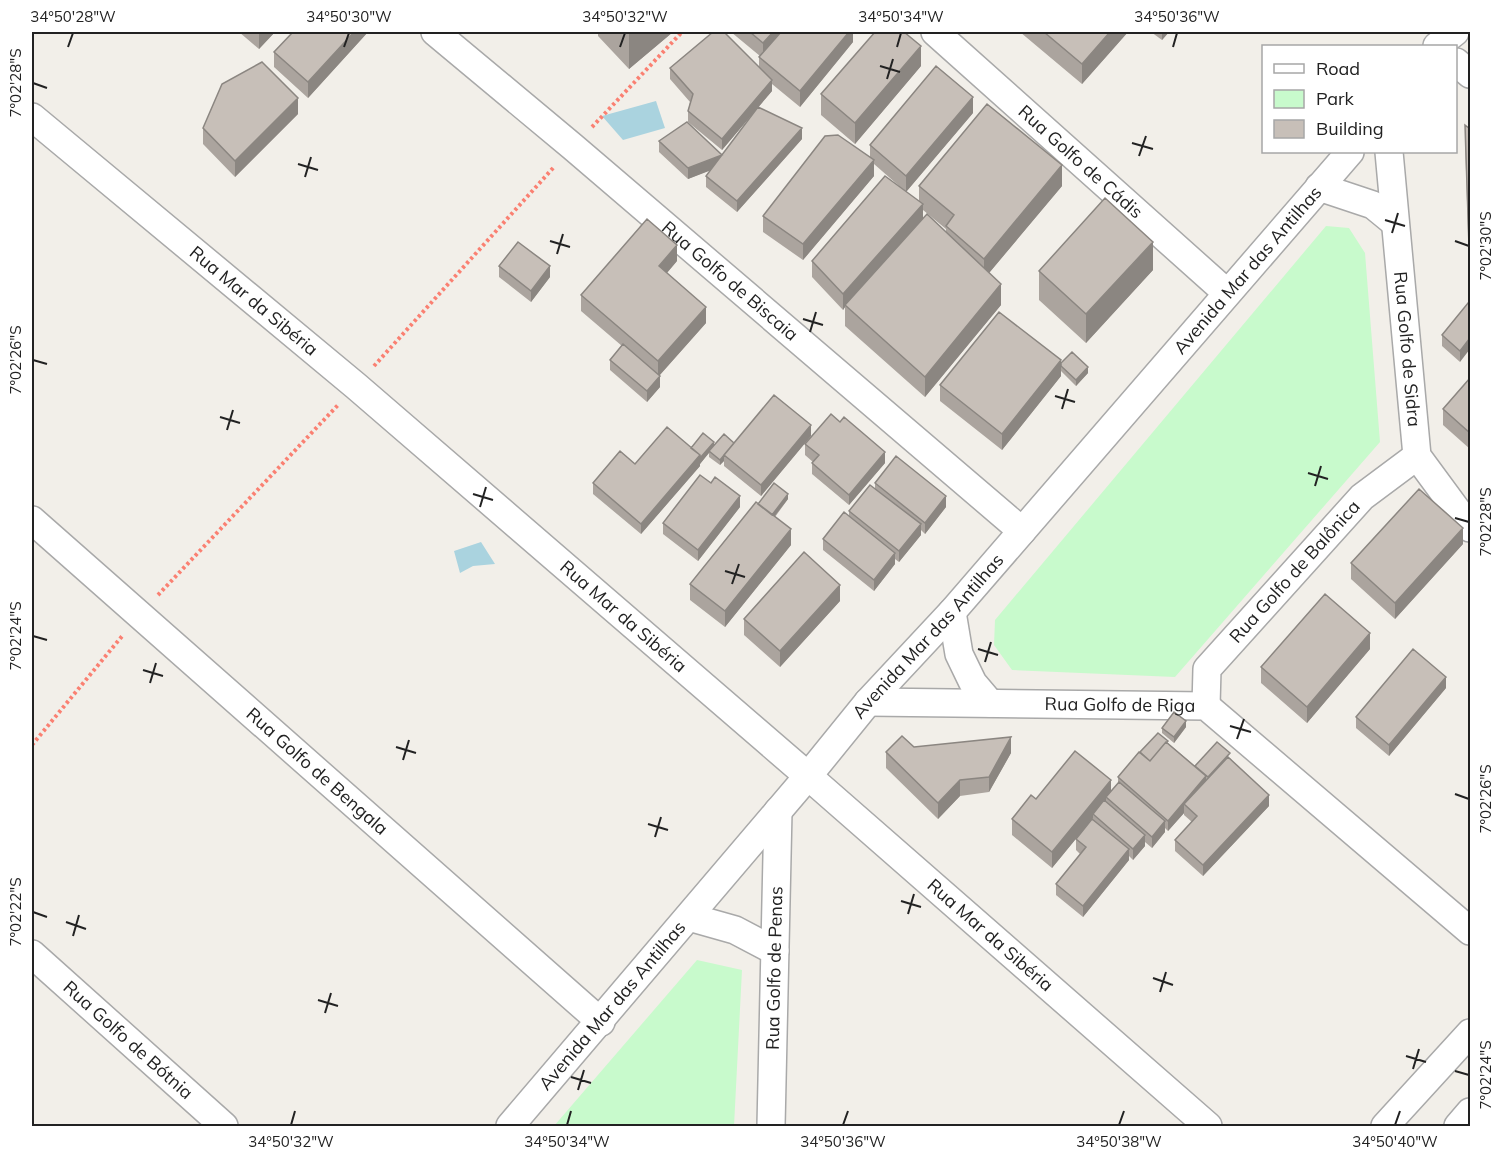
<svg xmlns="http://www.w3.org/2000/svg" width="1502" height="1158" viewBox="0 0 1502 1158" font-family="Mulish,sans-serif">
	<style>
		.park { fill: #c8facc }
		.water { fill: #aad3df }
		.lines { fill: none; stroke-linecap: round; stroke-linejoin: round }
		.minor-casing { stroke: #a9a9a9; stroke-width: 30 }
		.path { stroke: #fa8072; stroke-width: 4; stroke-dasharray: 3 3; stroke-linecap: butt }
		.minor { stroke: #fff; stroke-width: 27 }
		.wall { fill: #aba49e; fill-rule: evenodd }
		.shaded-wall { fill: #8b8681 }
		.building { fill: #c7bfb8; stroke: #8b8681; stroke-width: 1.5 }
		.ticks { fill: none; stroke: #222; stroke-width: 2 }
		.labels { text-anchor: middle; stroke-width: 5; stroke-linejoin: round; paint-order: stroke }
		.street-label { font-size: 18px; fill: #222; stroke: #fff }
		.neatline { fill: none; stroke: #222; stroke-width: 2 }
		.ticks-label { font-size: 15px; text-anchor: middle; fill: #222 }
	</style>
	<rect width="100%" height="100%" fill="#f2efe9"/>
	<path class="park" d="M1326,226L1349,228L1365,253L1380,442L1175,677L1012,670L994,645L995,620Z
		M697,960L742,970L734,1126H554Z"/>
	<path class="water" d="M656,101L665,128L623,140L602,116Z
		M481,542L495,564L473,566L460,573L454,551Z"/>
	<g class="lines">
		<g class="minor-casing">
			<g id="minor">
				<path id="s1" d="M435,32L573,147L1022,531"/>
				<path id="s2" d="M935,32L1227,293"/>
				<path d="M1437,46L1455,32"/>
				<path d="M1456,62L1470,74"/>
				<path id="s3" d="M32,117L356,386L808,776L1208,1126"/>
				<path id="s4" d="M1389,152L1417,456L1470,528"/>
				<path d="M1319,187L1373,205L1395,223"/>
				<path id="s5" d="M32,520L601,1022"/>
				<path d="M952,612L959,654L973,683L990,703"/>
				<path id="s6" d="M868,702L1206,706L1470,931"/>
				<path id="s7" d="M1206,706L1207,669L1362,497L1417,456"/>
				<path d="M689,917L735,930L775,951"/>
				<path id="s8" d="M32,954L224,1126"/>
				<path id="s9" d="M510,1126L808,776L868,702L952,612L1350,152"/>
				<path id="s10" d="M771,1126L778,811"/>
				<path d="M1385,1126L1470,1033"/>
				<path d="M1458,1126L1470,1112"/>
			</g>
		</g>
		<path class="path" d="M592,127L682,32
			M374,366L554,167
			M158,595L338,405
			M32,745L123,635"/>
		<use href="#minor" class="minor"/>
	</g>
	<path class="wall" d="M239,32H275L259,49Z
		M368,32L308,98L274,67V52Z
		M598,32H673L629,69L598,36Z
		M731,32H853V42L800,107L772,84V91L722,150L688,122V111L690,102L670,79V68L759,67V57L760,56Z
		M1020,32H1128L1082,84Z
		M1151,32H1169L1162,40Z
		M921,66L855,144L821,115V94Z
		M973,113L906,192L874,164V176L803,260L763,232V216L870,157V145Z
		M298,114L235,177L203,144V128Z
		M1465,125L1470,129V293L1465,141Z
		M802,139L737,212L706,187V176L710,170L688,179L659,152V141L722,155Z
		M919,186H1062L989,273L1001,305L925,397L845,326V307L843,310L812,277V261L919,201ZM923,210L946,229V232L923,219Z
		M677,261L667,273L706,323L659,376L660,387L647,402L610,370V360L622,346L581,311V295Z
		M499,266L550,277L531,302L499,277Z
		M1153,270L1086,343L1039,300V271Z
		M1468,303L1460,362L1442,346V335Z
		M1061,363L1088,373L1076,386L1061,371V376L1002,450L940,401V385Z
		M1470,378V449L1443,425V409Z
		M811,436L761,496L724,466V461L720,465L709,457V452L700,464V466L641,534L593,494V483L635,464L691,448Z
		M805,444L885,463L849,505L812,474V463L813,462L805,455Z
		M711,483L740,507L698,561L663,534V523Z
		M875,483L946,507L925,534L921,530V535L899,562L895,559V564L874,591L823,550V539L849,516V511L875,488Z
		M788,499L775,517L791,545L725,627L690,600V584L758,504Z
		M1463,544L1395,619L1351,579V563Z
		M840,601L780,667L744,635V619Z
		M1370,649L1307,723L1261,683V667Z
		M1446,688L1389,756L1356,728V717Z
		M1186,727L1174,743L1162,733V728Z
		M1168,743L1195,766L1230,758L1269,806L1203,876L1175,851V840L1192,822L1184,815V813L1168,831L1165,828V832L1152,848L1145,842V846L1133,860L1129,856V860L1083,917L1056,895V884L1080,854L1076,850V839L1093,818L1052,868L1012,835V819L1111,792L1118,784V777L1140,752Z
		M914,747L1011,753L989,792L960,796L938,819L886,768V752Z"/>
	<path class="shaded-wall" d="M261,32H275L259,49V33Z
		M354,32H368L308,98V82Z
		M629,32H673L629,69Z
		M773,32H786L763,59V43Z
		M849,32H853V42L800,107V91Z
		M1110,32H1128L1082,84V64Z
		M1162,32H1169L1162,40Z
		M921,46V66L855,144V123Z
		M772,80V91L722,150V139Z
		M973,97V113L906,192V176Z
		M298,98V114L235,177V161Z
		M802,128V139L737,212V201Z
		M722,155V166L688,179V168Z
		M874,160V176L803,260V244Z
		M1062,165V186L984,279V259Z
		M923,204V219L845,305V307L843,310V294Z
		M1153,242V270L1086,343V314Z
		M677,245V261L659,282V266Z
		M550,266V277L531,302V291Z
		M1001,284V305L925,397V377Z
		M706,307V323L658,377V361Z
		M1470,338V349L1460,362V351Z
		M1061,360V376L1002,450V434Z
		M1088,367V373L1076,386V380Z
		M660,376V387L647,402V391Z
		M811,425V436L761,496V485Z
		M714,442V447L700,464V458Z
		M885,452V463L849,505V495Z
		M700,455V466L641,534V524Z
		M724,455V461L720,465V460Z
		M788,494V499L770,522V517Z
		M740,496V507L698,561V550Z
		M946,496V507L925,534V523Z
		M921,524V535L899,562V551Z
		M1463,528V544L1395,619V603Z
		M791,529V545L725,627V611Z
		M895,553V564L874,591V580Z
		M840,585V601L780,667V651Z
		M1370,633V649L1307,723V707Z
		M1446,677V688L1389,756V745Z
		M1186,721V727L1174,743V737Z
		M1011,737V753L989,792V777Z
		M1206,776V787L1184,804V813L1168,831V821Z
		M960,780V796L938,819V803Z
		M1111,780V796L1106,797V802L1093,814V818L1052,868V852Z
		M1269,795V806L1203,876V865Z
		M1165,821V832L1152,848V837Z
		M1145,835V846L1133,860V849Z
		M1129,849V860L1083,917V906Z"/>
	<path class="building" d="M293,32H354L308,82L274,52Z
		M713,32H724L772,80L722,139L688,111L693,94L670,68Z
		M750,32H773L763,43Z
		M781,32H849L800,91L759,57Z
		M875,32H904L921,46L855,123L821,94Z
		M1044,32H1110L1082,64Z
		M262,62L298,98L235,161L203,128L222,84Z
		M936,66L973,97L906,176L870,145Z
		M987,104L1062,165L984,259L946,226L954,215L919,186Z
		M758,107L802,128L737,201L706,176Z
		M687,122L722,155L688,168L659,141Z
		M1465,125L1470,129V277Z
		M838,135L874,160L803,244L763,216L825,136Z
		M885,176L923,204L843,294L812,261Z
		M1105,198L1153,242L1086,314L1039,271Z
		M927,214L1001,284L925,377L845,305Z
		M647,219L677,245L659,266L706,307L658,361L581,295Z
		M518,242L550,266L531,291L499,266Z
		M1468,303L1470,305V338L1460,351L1442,335Z
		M999,312L1061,360L1002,434L940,385Z
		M623,344L660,376L647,391L610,360Z
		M1072,352L1088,367L1076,380L1061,366V363Z
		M1470,378V433L1443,409Z
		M774,395L811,425L761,485L724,455Z
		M831,414L840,422L844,417L885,452L849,495L812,463L819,455L805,444Z
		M667,427L700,455L641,524L593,483L620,451L635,464Z
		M703,433L714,442L700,458V455L691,448Z
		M724,434L734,443L720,460L709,451Z
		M896,456L946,496L925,523L875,483Z
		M700,475L711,483L715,477L740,496L698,550L663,523Z
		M774,483L788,494L772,515L758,504Z
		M870,485L921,524L899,551L849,511Z
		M1419,489L1463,528L1395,603L1351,563Z
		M756,502L791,529L725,611L690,584Z
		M844,512L895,553L874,580L823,539Z
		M804,552L840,585L780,651L744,619Z
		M1325,594L1370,633L1307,707L1261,667Z
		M1413,649L1446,677L1389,745L1356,717Z
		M1174,712L1186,721L1174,737L1162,728Z
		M1158,733L1168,741L1167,742H1166L1150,761L1140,752Z
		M902,736L914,747L1011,737L989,777L960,780L938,803L886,752Z
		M1166,742L1206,776L1168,821L1118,777L1139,752L1150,761Z
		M1217,742L1230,753L1208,777L1195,766Z
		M1075,751L1111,780L1052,852L1012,819L1031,795L1036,799Z
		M1228,757L1269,795L1203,865L1175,840L1197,816L1184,804Z
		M1119,782L1165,821L1152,837L1106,797Z
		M1104,800L1145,835L1133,849L1093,814Z
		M1092,819L1129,849L1083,906L1056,884L1086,847L1076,839Z"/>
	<path class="ticks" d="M68,47L73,33M344,47L349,33M620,47L625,33M897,47L901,33M1173,47L1177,33M880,66L900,72M887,79L893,59M33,83L47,88M1132,143L1153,149M1139,156L1146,136M298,164L318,170M305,177L311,157M1385,220L1405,226M1392,233L1398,213M550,241L570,247M1455,241L1469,246M557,254L563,234M803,319L823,325M810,332L816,312M33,360L47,364M1055,396L1075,402M1062,409L1068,389M220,417L240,423M227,430L233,410M1308,473L1328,479M1315,486L1321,466M473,494L493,500M480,507L486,487M1455,518L1469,522M725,571L745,577M732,584L739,564M33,636L47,640M978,649L998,655M985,662L991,642M143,670L163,676M150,683L156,663M1230,726L1251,732M1237,739L1244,719M396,747L416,753M403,760L409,740M1455,794L1469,799M648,824L668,830M655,837L661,817M901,901L921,907M33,912L47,917M908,914L914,894M66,922L86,929M73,936L79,915M1153,978L1173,985M1160,992L1166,972M318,1000L338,1006M325,1013L331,993M1406,1056L1426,1062M1413,1069L1419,1049M1455,1071L1469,1075M571,1077L591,1083M578,1090L584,1070M291,1125L295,1111M567,1125L571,1111M843,1125L848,1111M1119,1125L1124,1111M1395,1125L1400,1111"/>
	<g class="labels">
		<g class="street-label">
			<text dy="6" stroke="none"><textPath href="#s2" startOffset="195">Rua Golfo de Cádis</textPath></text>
			<text dy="6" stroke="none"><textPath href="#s9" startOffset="1130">Avenida Mar das Antilhas</textPath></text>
			<text dy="6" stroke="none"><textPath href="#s1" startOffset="386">Rua Golfo de Biscaia</textPath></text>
			<text dy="6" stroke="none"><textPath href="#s3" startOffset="288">Rua Mar da Sibéria</textPath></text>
			<text dy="6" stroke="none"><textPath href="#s4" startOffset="198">Rua Golfo de Sidra</textPath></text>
			<text dy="6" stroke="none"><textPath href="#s7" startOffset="168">Rua Golfo de Balônica</textPath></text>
			<text dy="6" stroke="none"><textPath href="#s3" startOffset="774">Rua Mar da Sibéria</textPath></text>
			<text dy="6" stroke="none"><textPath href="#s9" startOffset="644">Avenida Mar das Antilhas</textPath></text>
			<text dy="6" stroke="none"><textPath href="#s6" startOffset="252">Rua Golfo de Riga</textPath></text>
			<text dy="6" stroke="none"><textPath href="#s5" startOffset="380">Rua Golfo de Bengala</textPath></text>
			<text dy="6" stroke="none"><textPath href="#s3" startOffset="1260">Rua Mar da Sibéria</textPath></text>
			<text dy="6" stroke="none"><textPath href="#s10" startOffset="158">Rua Golfo de Penas</textPath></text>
			<text dy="6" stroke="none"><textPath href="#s9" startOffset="158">Avenida Mar das Antilhas</textPath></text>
			<text dy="6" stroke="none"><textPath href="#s8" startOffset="129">Rua Golfo de Bótnia</textPath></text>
		</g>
	</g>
	<rect width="1502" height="1158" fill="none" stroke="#ffffff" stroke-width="66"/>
	<rect x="1262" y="45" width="195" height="108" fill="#ffffff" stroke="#a7a7a7" stroke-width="1.5"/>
	<rect x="1274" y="64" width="30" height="9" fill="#ffffff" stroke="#a7a7a7" stroke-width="1.5"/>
	<text x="1316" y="75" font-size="18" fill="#222222">Road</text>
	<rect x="1274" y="90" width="30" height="18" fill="#c8facc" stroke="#a7a7a7" stroke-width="1.5"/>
	<text x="1316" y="105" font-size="18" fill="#222222">Park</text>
	<rect x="1274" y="120" width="30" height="18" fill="#c7bfb8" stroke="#a7a7a7" stroke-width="1.5"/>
	<text x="1316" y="135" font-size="18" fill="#222222">Building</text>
	<rect x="33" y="33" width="1436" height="1092" class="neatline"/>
	<g class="ticks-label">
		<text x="73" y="22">34°50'28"W</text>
		<text x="349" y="22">34°50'30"W</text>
		<text x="625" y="22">34°50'32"W</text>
		<text x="901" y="22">34°50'34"W</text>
		<text x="1177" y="22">34°50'36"W</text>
		<text transform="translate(16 83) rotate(-90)" y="5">7°02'28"S</text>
		<text transform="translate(1486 246) rotate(-90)" y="5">7°02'30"S</text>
		<text transform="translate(16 360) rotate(-90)" y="5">7°02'26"S</text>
		<text transform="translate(1486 522) rotate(-90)" y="5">7°02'28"S</text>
		<text transform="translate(16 636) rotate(-90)" y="5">7°02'24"S</text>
		<text transform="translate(1486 799) rotate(-90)" y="5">7°02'26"S</text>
		<text transform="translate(16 912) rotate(-90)" y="5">7°02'22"S</text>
		<text transform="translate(1486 1075) rotate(-90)" y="5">7°02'24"S</text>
		<text x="291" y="1147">34°50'32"W</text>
		<text x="567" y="1147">34°50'34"W</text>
		<text x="843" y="1147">34°50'36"W</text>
		<text x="1119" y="1147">34°50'38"W</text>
		<text x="1395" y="1147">34°50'40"W</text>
	</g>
</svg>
